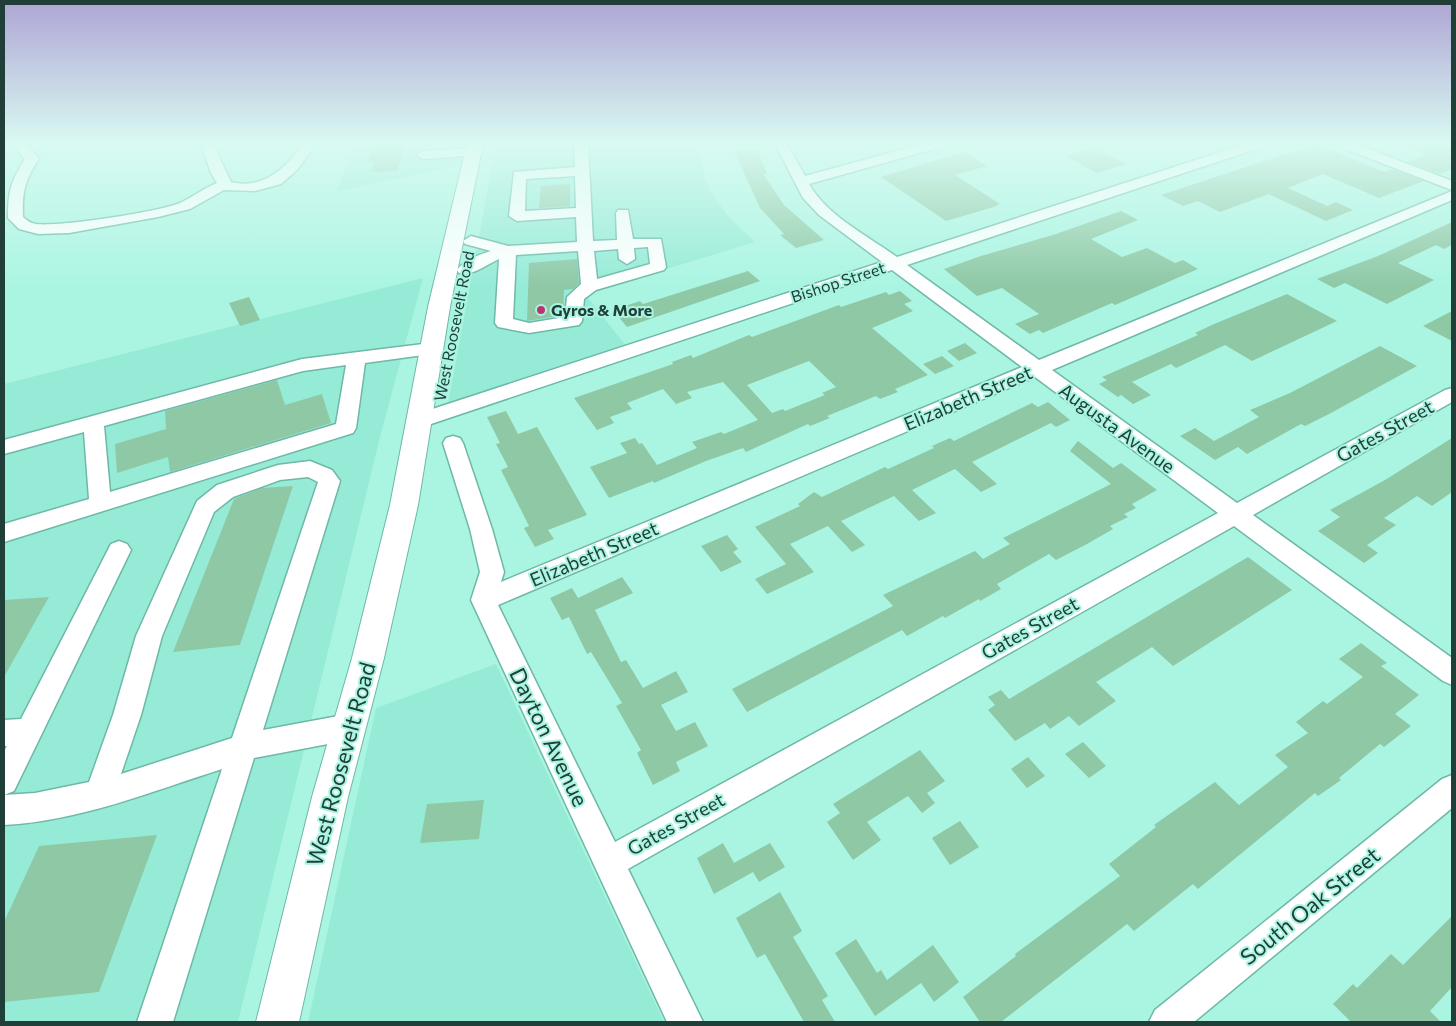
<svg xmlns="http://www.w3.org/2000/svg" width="1456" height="1026" viewBox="0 0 1456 1026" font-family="Commissioner,sans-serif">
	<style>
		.built { fill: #96ebd7 }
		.building { fill: #8ec8a5; fill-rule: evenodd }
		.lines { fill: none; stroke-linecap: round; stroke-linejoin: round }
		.minor-casing { stroke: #6eb8a7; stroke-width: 3 }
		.major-casing { stroke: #6eb8a7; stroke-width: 2 }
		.minor { fill: #fff; fill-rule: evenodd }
		.major { fill: #fff; fill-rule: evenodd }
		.poi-dot { fill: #bb3371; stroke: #aaf5e2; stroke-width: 2 }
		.labels { text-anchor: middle; stroke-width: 4; stroke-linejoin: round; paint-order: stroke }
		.far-street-label { font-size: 16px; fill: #203f38; stroke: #aaf5e2 }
		.far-poi-label { font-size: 16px; font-weight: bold; fill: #203f38; stroke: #aaf5e2; text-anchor: start }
		.street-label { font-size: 19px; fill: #203f38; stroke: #aaf5e2 }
		.near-street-label { font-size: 22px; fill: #203f38; stroke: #aaf5e2 }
	</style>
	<rect width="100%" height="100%" fill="#aaf5e2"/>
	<path class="built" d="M356,144H470L465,164L336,192Z
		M496,144H770L698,149L706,181L714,197L729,217L755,242L585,294L627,347L448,404Z
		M423,278L380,437L238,1022H4V384Z
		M496,664L664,1022H308L376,708Z"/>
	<path class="building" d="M375,144H406L397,171L371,172L375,162H367Z
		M1316,144L1384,172L1392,169L1424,181L1379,198L1323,174L1288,188L1327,206L1336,202L1353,210L1326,221L1269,194L1220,212L1198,201L1183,206L1161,195Z
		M1402,144H1443L1452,147V169L1440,174L1408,162L1426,154Z
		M1092,147L1126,164L1097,173L1066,156Z
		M757,150L767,174H763L784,205L824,240L796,248L780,235L784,234L760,208L734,151Z
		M964,152L987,166L955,175L1000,204L996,205L997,206L946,221L881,177Z
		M570,184V206L539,208L541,186Z
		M1121,211L1138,220L1091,239L1122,257L1147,248L1175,263L1183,260L1198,269L1115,305L1112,303L1043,333L1039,330L1030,334L1015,324L1039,314L1002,288L977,296L944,269L981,256L1056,234Z
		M1452,222V245L1444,249L1436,245L1398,263L1434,280L1387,304L1345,283L1334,288L1317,279L1378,256Z
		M577,259L579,283L573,289L564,290L563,315L527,321L529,263Z
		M748,271L760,281L627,327L613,310L640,301L643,304Z
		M900,291L912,301L904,304L913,311L872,328L928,375L895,389L898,392L880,399L876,396L827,416L830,418L810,426L808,424L746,452L743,448L706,461L654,483L653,481L609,498L590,467L627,453L620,443L635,438L639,444L642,443L657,465L697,448L692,442L721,432L724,434L758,420L723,382L687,392L692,398L676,404L663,389L627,403L632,409L610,417L614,423L597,430L574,398L673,364L672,362L691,355L693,358L749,335L752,337L839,305L841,307L886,292L889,295ZM809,361L836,387L822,393L825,395L785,411L783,409L772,413L747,385Z
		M1287,294L1337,321L1252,361L1225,345L1176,368L1171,364L1132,382L1151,395L1133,404L1121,395L1118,397L1099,384L1107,380L1102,377L1198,335L1195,333L1214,324Z
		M249,297L260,320L240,326L229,303Z
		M1452,311V341L1423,326Z
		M965,343L977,353L959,361L947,351Z
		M1380,346L1417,366L1329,414L1305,426L1301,424L1247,454L1238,447L1215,460L1180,436L1195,428L1214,441L1259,417L1250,410L1290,393Z
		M942,356L954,366L935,374L923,364Z
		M277,380L285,405L322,394L331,423L170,472L168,457L117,473L115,444L166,429L165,411Z
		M1048,402L1070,420L1056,427L1051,423L972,462L997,484L981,492L955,469L912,490L936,513L919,521L894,496L841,521L865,545L852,552L828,526L790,544L814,572L767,594L755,579L786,564L755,527L800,506L798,504L814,492L822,497L885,467L888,469L934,448L932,446L950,438L954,441L1032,403L1038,407Z
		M506,411L518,434L537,427L587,515L548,530L554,539L535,547L524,528L529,526L501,470L508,467L496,444L500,443L487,417Z
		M1452,438V492L1432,506L1417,496L1384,518L1396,525L1367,545L1378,553L1364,563L1318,531L1340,517L1330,510L1385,480Z
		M1078,441L1113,468L1121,463L1157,490L1132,504L1136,508L1124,514L1128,517L1110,526L1113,529L1087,544L1056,560L1049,554L997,584L1001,589L980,601L979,599L945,618L943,616L907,636L902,630L747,712L732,689L893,606L883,595L975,551L983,559L1010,544L1003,538L1111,484L1070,451Z
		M293,486L240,645L173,652L234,499L262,488Z
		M727,535L738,549L733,552L742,562L721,572L701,546Z
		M1248,557L1292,590L1173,666L1152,647L1096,682L1116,701L1079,726L1069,716L1050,729L1045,723L1015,741L988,710L995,705L988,697L1001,690L1009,699Z
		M622,577L633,593L595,610L621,662L626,660L643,688L676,671L688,692L661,705L676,731L695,722L708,746L676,762L680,771L653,785L637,753L641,750L616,706L622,703L591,652L587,654L569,617L562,620L550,598L572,588L578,598Z
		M49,597L4,677V600Z
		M1361,643L1387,663L1381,666L1419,695L1395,714L1411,726L1384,747L1380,744L1339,778L1341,780L1318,796L1315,793L1198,889L1193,884L1134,931L1127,924L1001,1022H980L963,997L1016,956L1015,954L1120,876L1109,864L1156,827L1154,825L1215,782L1239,805L1288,767L1275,755L1308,733L1296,722L1323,701L1327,704L1363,677L1339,659Z
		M1083,742L1106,766L1089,778L1065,754Z
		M920,750L945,781L927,793L935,803L922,813L908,796L867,822L881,840L853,860L827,822L840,813L833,804Z
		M1028,757L1045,776L1027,788L1011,769Z
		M484,800L479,839L420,843L427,804Z
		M960,821L979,847L950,865L932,838Z
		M157,835L99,992L4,1002V922L39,846Z
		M723,843L734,863L770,843L785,867L759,882L753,872L714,894L697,858Z
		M780,892L802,931L793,937L828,996L822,1000L835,1022H804L765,954L757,958L736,918Z
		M1452,916V987L1430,1011L1441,1022H1351L1333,1004L1353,984L1357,988L1391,954L1403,965Z
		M856,939L877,973L881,970L887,980L933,945L959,982L934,1002L921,983L875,1016L835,953Z"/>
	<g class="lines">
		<g class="minor-casing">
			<path id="minor" d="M12,144H25L39,158C25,181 22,191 23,217C28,221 30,223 36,224C60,227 158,212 180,203C193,197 204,188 217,183L211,173L201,144H213L231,182C263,190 286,168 303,144H316L297,170L281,184L255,191L224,190L190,209L158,217L69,233L38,234L19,229L8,218C8,191 11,181 25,159Z
				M574,144H588L593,241L617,240L616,213L618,210H628L633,239H661L666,267L664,270L596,290L584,299L582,321L579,325L529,333L498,327L495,323L499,259C487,264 472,277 459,273L457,270C465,259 479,255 491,251L465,244L463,241L471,236L508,246L577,242L576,217L517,221L509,216L514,172L575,167ZM575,176L576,208L525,211L526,179ZM648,247L650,264L597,279L594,251L618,249L619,259L627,264L635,259L634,248ZM578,251L581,284L567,297L565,317L529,323L513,319L516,255Z
				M775,144H787L805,176L922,144H942L941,147L809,184C827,216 868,236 897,257L1245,144H1263L1262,147L907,265L1039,360L1452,191V200L1052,370L1237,503L1445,390L1452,388V402L1253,515L1452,658V685L1443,681L1234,526L628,869L703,1022H667L471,600L480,572L470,529L443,443L446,438L453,436L460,438L463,443L492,529L504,572L501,582L1022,367L892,270L425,426L418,428L411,426L408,421L411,416L882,262L819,215L803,198ZM1035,377L1218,513L615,842L498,605Z
				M1338,144H1356L1452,181V190L1340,147Z
				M473,148L478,149L480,152L478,155L423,159L416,155L423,151Z
				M431,343L438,345L440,349L438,353L365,363L356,428L353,433L4,542V524L89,499L84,432L4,454V440L302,359ZM346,365L336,424L110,492L104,426L303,371Z
				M310,461L332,470L340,481L263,730L349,714L359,718L363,727L359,736L349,740L254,758L173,1022H137L222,769C150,792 80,821 4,825V795L35,793L89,782L113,715L136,636L197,501L217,485L278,465ZM308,477L318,482L232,738L121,774L141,715L162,636L214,512L233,497L280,480Z
				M119,541L127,544L131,550L14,791L4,795V751L7,746H4V720L21,719L111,544Z
				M1452,775V808L1194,1022H1149L1155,1010L1442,779Z"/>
		</g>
		<g class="major-casing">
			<path id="major" d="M467,144H483L450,307L418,505L384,658L348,797L299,1022H256L312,797L352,658L390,505L428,307Z"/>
		</g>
		<use href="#minor" class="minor"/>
		<use href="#major" class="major"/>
	</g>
	<linearGradient id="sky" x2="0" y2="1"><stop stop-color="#aea5d4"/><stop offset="0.5" stop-color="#d9faf2"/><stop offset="1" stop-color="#d9faf2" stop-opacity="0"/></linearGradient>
	<rect width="1456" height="287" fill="url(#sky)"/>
	<circle class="poi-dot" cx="541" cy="310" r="5"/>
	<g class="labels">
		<g class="far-street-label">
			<text transform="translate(838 282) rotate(-18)" y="6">Bishop Street</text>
			<text transform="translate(454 326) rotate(-79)" y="6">West Roosevelt Road</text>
		</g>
		<g class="far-poi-label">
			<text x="551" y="316">Gyros &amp; More</text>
		</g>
		<g class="street-label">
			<text transform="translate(968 398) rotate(-23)" y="7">Elizabeth Street</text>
			<text transform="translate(1117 428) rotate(36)" y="7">Augusta Avenue</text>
			<text transform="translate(1385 431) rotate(-29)" y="7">Gates Street</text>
			<text transform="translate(594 554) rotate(-23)" y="7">Elizabeth Street</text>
			<text transform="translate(1030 628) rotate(-29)" y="7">Gates Street</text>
			<text transform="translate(676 824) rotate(-29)" y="7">Gates Street</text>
		</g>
		<g class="near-street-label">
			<text transform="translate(549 737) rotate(64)" y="8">Dayton Avenue</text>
			<text transform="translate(341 764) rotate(-75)" y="8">West Roosevelt Road</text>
			<text transform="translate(1310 906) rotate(-39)" y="8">South Oak Street</text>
		</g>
	</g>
	<rect width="1456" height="1026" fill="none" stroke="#203f38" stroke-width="10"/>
</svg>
